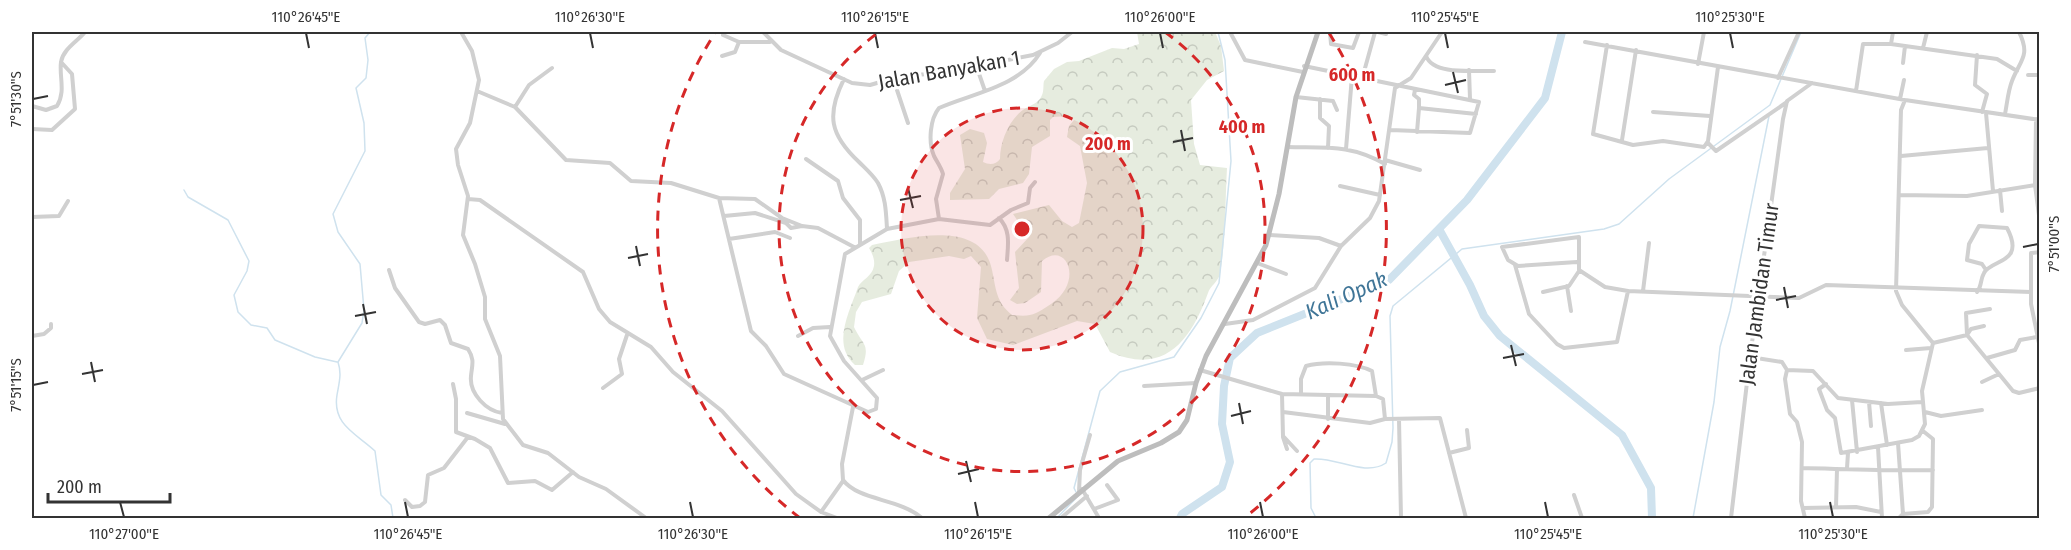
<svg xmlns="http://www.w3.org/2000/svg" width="2071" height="550" viewBox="0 0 2071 550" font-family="'Fira Sans Condensed',sans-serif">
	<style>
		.forest { fill: url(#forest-crowns) }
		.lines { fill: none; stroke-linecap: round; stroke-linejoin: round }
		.stream { stroke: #cfe2ee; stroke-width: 1.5 }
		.river { stroke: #cfe2ee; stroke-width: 8 }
		.street { stroke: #d0d0d0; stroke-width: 4 }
		.secondary { stroke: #bdbdbd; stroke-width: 5 }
		.ticks { fill: none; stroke: #333; stroke-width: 2 }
		.ring { fill: none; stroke: #d62828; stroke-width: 3; stroke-dasharray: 10 8 }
		.labels { text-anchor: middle; stroke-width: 6; stroke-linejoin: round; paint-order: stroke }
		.street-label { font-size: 21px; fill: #333; stroke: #fff }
		.water-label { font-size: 22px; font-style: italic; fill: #3f7597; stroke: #fff }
		.centre { fill: #d62828; stroke: #fff; stroke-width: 3 }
		.ring-label { font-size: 18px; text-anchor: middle; font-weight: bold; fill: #d62828; stroke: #fff; stroke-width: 6; stroke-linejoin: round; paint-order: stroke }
		.neatline { fill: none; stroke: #333; stroke-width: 2 }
		.ticks-label { font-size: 15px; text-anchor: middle; fill: #333 }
	</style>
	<defs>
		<pattern id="forest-crowns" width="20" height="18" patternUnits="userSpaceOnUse" patternTransform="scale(1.5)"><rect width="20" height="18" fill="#e6ecdf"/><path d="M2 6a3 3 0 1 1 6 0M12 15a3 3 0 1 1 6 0" fill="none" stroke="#c6cbc0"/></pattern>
	</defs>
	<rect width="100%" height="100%" fill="#fff"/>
	<path class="forest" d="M1137,32H1215L1221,46L1224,71L1207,80L1191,100L1194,144L1200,165L1227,168C1225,203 1226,240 1220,274C1218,282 1210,286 1208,293C1191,340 1165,376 1110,352L1095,324L1077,321L1013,345L987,339L977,318L981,267L971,256L964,259L949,256L909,262L899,271L891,294L862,302L856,312L854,327C863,346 870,343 863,365H855C831,344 850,311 858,287C862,279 872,277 874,266C875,259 872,253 869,248L872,245C909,238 982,218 992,270C996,289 996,302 1012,315C1032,317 1034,315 1051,304C1085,281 1066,240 1042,261L1041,292L1025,303L1017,304L1010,300L1019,288L1015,252L1029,237L1013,214L1049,205L1062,221L1072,227L1079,223L1087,183L1080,146L1067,137L1069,126L1074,120L1068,116L1053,117L1050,120V136L1032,147L1029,174L1023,183L999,189L989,199L950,200V193L965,169L960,135L970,129L984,133L987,143L983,162C989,165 996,165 1000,159C1000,141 1010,116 1028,107C1034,104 1039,102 1042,95C1044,91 1043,85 1044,81L1054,69L1067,62L1079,61L1112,48L1124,49L1139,44Z"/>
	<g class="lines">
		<path class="stream" d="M370,32L365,38L368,60L366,78L356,88L364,123L365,151L333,214L338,232L360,264L364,310L362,323L338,362C342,374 339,383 337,395C332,425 357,434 375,451L381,495L391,505L393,518
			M184,190L188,197L228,220L249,261L247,271L234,295L238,312L251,325L267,328L275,340L315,357L337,362
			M1076,492L1074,488L1100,391L1120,372L1174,357L1201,318L1219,283L1231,161L1225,60L1218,32
			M1057,518L1078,496
			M1316,518L1311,508L1310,463L1314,459C1336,457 1365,477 1386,463L1392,442L1393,428L1390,316L1393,306L1462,249L1604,229L1619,224L1669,179L1770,105L1801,32
			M1693,518L1714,402L1720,347L1730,311L1769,116"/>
		<path class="river" d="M1439,229L1470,285L1484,316L1500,336L1622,435L1651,488L1652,518
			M1180,518L1182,514L1222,487L1230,462L1222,424L1224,386L1230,358L1257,333L1389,280L1467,200L1545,98L1562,32"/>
		<path class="street" d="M461,32L472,51L479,80L470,123L456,149L458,165L468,196L463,235L475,264L485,297V319L500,356L503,419L523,445L548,453L579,477L606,489L646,518
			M763,32L781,50L852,83L870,85L898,77L946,72L1033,55L1058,43L1072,32
			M1230,32L1245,60L1303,72
			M1330,32L1331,44L1353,48L1359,32
			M1378,32L1386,34
			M1893,32L1891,44L1997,59L2017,71
			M723,35L739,42H770
			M1585,42L1905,100L2040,120
			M1607,45L1593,134L1633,145L1663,141L1704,147L1708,141L1718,67
			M1923,48L1927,32
			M1977,55L1975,85L1987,94L1982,112
			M722,56L735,52L739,42
			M1426,56C1434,76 1475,70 1494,71
			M1903,63L1905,46
			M1698,64L1704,32
			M976,65L985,91
			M1304,66L1479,102L1470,133L1390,130
			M1469,70L1470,99
			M2028,75H2040
			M893,78L908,123
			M1778,78L1799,32
			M1362,79L1375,32
			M1415,90L1414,95L1419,99V108L1476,114
			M477,91L515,107L566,160L610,163L631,181L671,183L719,198L751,331L766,346L784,374L868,412L876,409L877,398L844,361L830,336L845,254L887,229C886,213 886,198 878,183C873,175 866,169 859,162C830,135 826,115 844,79
			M1856,91L1863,44H1891
			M1296,97L1333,101L1337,110
			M1320,99V118L1329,126L1328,148
			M1900,99L1904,80
			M1905,100L1901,110L1896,291L1902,305L1933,343L1967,335L1966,313L1990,309
			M32,106L46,110L57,106C66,91 59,77 61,62C63,49 78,41 85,32
			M515,107L529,85L552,68
			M1653,112L1710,116
			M1986,113L1993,191
			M2005,114C2007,104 2008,91 2012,81C2020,60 2031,56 2019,32
			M2036,119L2035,185L2040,223
			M32,129L52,130L75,109L72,74L61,62
			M1417,132L1419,108
			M1622,140L1636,50
			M1708,143L1716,151L1787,102
			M1287,147C1326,148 1350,144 1385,164
			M1346,149L1352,76
			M1901,156L1988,148
			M806,159L838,181L843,198L860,220V244
			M1385,160L1420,170
			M1340,186L1380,195
			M2000,190L2002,211
			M1899,195L1967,196L2035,185
			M719,198L755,199L782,218L802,226L818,228L854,247
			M468,199L480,200L583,272L599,309L610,322L651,347L673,372L722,411L796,494L821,512L837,518
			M724,216L755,213L786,223L791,228L802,226
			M32,217L59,216L68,201
			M999,218C1011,230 1008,245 1007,260
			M939,219L936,199L943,174C941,167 937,162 934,156C928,142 930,119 939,108C973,93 1019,87 1040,53
			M887,229L939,219L990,225L1011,210L1028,203L1030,188L1035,182
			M1269,235L1319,238L1341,246
			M729,239L775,232L790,238
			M2040,252L2031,253V304L2040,348
			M1577,262L1518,266L1508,260L1502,247L1579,237V270L1605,287L1628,291L1799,298L1826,285L2031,292
			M1257,263L1286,274
			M1515,265L1529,314L1557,344L1564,348L1617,342L1628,291
			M389,270L395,288L419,322L425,324L440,320L445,325L451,343L468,349C475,360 472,365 471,376C469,394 487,411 502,413
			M1567,286L1571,311
			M1643,291L1649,243
			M1543,292L1569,286L1579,271
			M1977,292C1982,286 1980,280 1984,273C1991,259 2026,264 2007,228L1979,226L1969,244L1967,260L1982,264L1986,270
			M1225,324L1253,320L1315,288L1341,246L1370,218L1379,201L1395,88L1411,78L1442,32
			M1984,326L1971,329L1967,335L2013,391L2019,393L2040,388
			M32,336L44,334L51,328V324
			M798,336L813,328L830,327
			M1906,350L1931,348
			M1750,357L1782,362L1787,370L1813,371L1838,398L1888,404L1922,402
			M1987,358L2015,350L2020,340L2037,337
			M1200,370L1282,394
			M1787,370L1785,379L1790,414L1797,422L1802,442L1801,501L1805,518
			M862,380L883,370
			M1982,382L1999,374
			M453,384L456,399V432L475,439L490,448L508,483L535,481L552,490L573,472
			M1826,384L1819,389L1827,410L1835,418L1841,453L1912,440L1919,436L1925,424L1922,391L1933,343
			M1144,386L1196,383
			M603,388L622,374L619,359L627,335
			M1301,394V379L1306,366C1324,361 1356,363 1372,371L1376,396
			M1328,395V419
			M1852,400L1857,452
			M1869,402L1871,426
			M1881,403L1887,445
			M853,407L842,464L843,480C859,501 899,498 922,518
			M1283,412L1370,423L1385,419
			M1925,412L1941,416L1982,410
			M467,413L505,424
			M1399,419L1401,518
			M1284,437L1297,451
			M1898,443L1903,514
			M1878,447L1882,518
			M1287,449L1283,437L1282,394L1376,396L1383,399L1385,419L1440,418L1466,518
			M1449,453L1469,448L1467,430
			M1802,468C1846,469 1889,471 1933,470
			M1847,468L1848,453
			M1082,489L1099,518
			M1079,492L1080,470L1090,435
			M1574,495L1582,518
			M405,500L412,507L420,506L425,502L428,475L444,468L468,437
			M1836,507L1837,469
			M1803,508L1856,507L1881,512
			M1094,509L1118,500L1107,485
			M821,512L843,481
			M1061,518L1087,496
			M1731,518L1750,357L1783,119L1787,101L1812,83
			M1899,518L1903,514L1928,512L1932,507L1933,439L1923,431"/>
		<path class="secondary" d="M1049,518L1118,461L1161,443L1179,432L1187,420L1196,383L1206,356L1266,245L1279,194L1296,97L1318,32"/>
	</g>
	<path class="ticks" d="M306,33L309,48M590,33L593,48M875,33L878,48M1160,33L1163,48M1445,33L1448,48M1730,33L1733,48M1453,72L1458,93M1445,85L1466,80M33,99L48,96M1181,130L1185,151M1173,142L1193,138M908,188L913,208M900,200L921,196M636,246L640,266M2023,247L2038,244M628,258L648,254M1784,287L1788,308M1776,300L1796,296M363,304L367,324M355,316L376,312M1511,345L1516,366M1503,358L1524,354M91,362L95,382M82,374L103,370M33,385L48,382M1239,403L1243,424M1231,416L1251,411M966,461L971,482M958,474L979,469M120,502L124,517M405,502L408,517M690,502L693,517M975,502L978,517M1260,502L1263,517M1545,502L1548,517M1830,502L1833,517"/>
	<circle cx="1022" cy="229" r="121" fill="#d62828" fill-opacity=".12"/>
	<g class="ring">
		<circle cx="1022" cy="229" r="121"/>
		<path d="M1165 32A243 243 0 1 1 879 32"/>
		<path d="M800 518A364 364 0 0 1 715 33M1329 33A364 364 0 0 1 1244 518"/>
	</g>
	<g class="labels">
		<g class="street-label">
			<text transform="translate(949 70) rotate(-10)" y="7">Jalan Banyakan 1</text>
			<text transform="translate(1759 294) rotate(-82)" y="7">Jalan Jambidan Timur</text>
		</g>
		<g class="water-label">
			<text transform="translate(1346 295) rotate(-24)" y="8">Kali Opak</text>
		</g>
	</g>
	<circle cx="1022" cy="229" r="9" class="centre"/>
	<g class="ring-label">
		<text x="1352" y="81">600 m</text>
		<text x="1242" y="133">400 m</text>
		<text x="1108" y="150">200 m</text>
	</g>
	<rect width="2071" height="550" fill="none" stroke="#ffffff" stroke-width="66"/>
	<path d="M48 493v9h122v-9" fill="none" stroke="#333333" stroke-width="3"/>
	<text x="57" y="493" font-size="18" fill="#333333" stroke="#ffffff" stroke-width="4.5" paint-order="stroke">200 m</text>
	<rect x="33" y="33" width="2005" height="484" class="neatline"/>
	<g class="ticks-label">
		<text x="306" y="22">110°26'45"E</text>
		<text x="590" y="22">110°26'30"E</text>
		<text x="875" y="22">110°26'15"E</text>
		<text x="1160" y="22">110°26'00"E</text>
		<text x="1445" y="22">110°25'45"E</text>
		<text x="1730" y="22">110°25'30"E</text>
		<text transform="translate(16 99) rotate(-90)" y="5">7°51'30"S</text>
		<text transform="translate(2054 244) rotate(-90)" y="5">7°51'00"S</text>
		<text transform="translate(16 385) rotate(-90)" y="5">7°51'15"S</text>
		<text x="124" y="539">110°27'00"E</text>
		<text x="408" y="539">110°26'45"E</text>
		<text x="693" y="539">110°26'30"E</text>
		<text x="978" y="539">110°26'15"E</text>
		<text x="1263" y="539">110°26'00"E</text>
		<text x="1548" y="539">110°25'45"E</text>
		<text x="1833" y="539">110°25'30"E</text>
	</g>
</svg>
